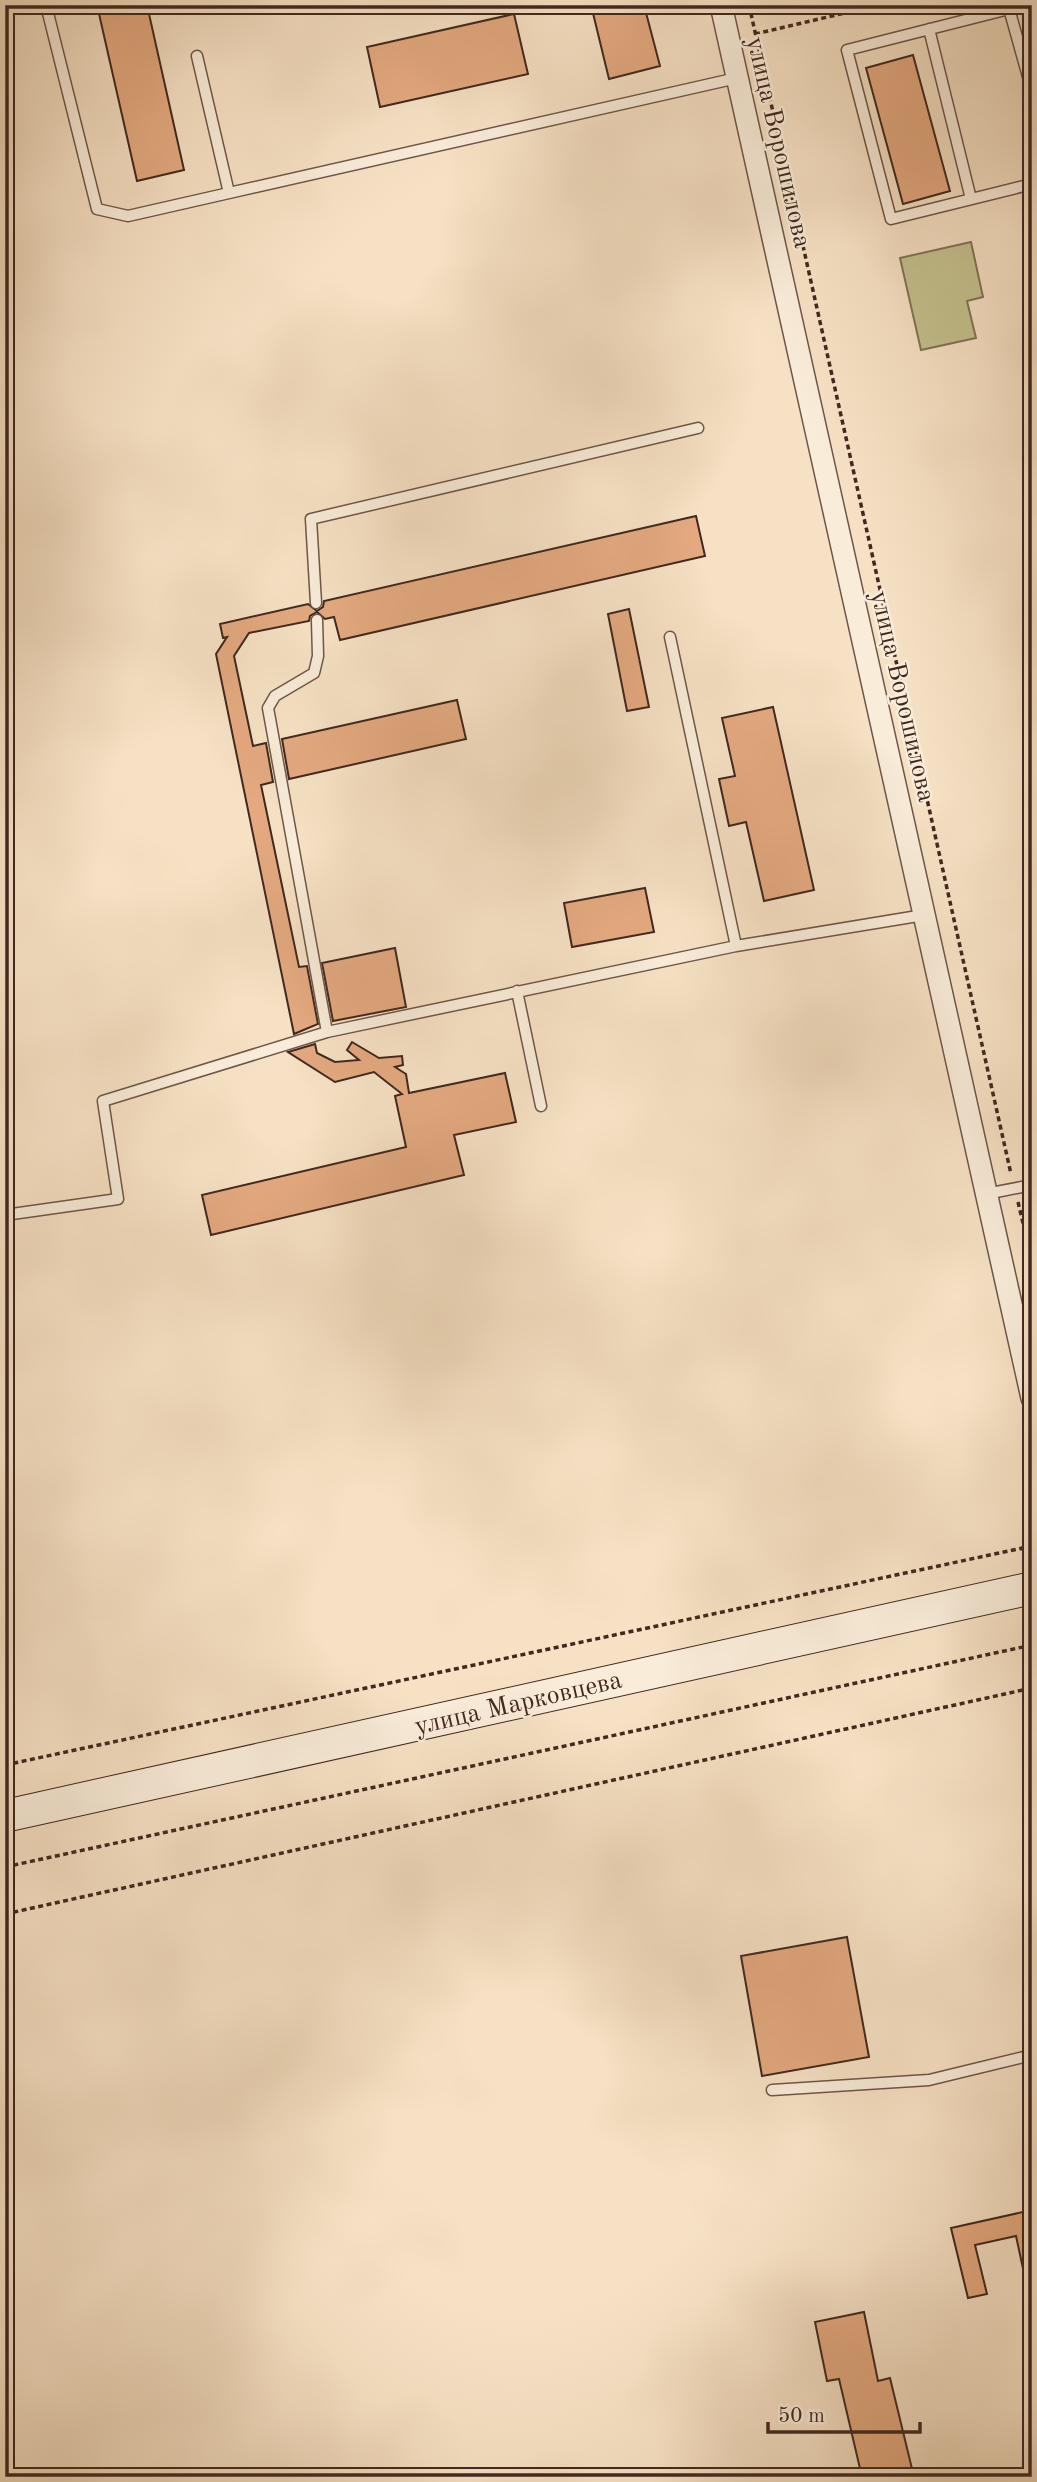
<svg xmlns="http://www.w3.org/2000/svg" width="1037" height="2482" viewBox="0 0 1037 2482" font-family="'Old Standard TT',serif">
	<style>
		.green { fill: #c4c18f; stroke: #827457; stroke-width: 2 }
		.building { fill: #e4a980; stroke: #41281f; stroke-width: 2 }
		.lines { fill: none; stroke-linecap: round; stroke-linejoin: round }
		.service-casing { stroke: #6e5648; stroke-width: 13 }
		.minor-casing { stroke: #6e5648; stroke-width: 24 }
		.secondary-casing { stroke: #41281f; stroke-width: 34 }
		.path { stroke: #41281f; stroke-width: 3.5; stroke-dasharray: 5 3.5; stroke-linecap: butt }
		.service { stroke: #f9ecd9; stroke-width: 10 }
		.minor { stroke: #f9ecd9; stroke-width: 21 }
		.secondary { stroke: #f9ecd9; stroke-width: 32 }
		.labels { text-anchor: middle; stroke-width: 5; stroke-linejoin: round; paint-order: stroke }
		.street-label { font-size: 26px; fill: #41281f; stroke: #f9ecd9 }
	</style>
	<rect width="100%" height="100%" fill="#f6e1c4"/>
	<filter id="stains"><feTurbulence type="fractalNoise" baseFrequency=".00286" numOctaves="4"/><feColorMatrix values="0 0 0 0 .2 0 0 0 0 .09 0 0 0 0 .02 0 0 0 .5 -.17"/></filter>
	<radialGradient id="worn" r=".72"><stop offset=".6" stop-color="#630" stop-opacity="0"/><stop offset="1" stop-color="#630" stop-opacity=".3"/></radialGradient>
	<path class="green" d="M971,242L983,297L967,301L976,338L921,350L900,258Z"/>
	<path class="building" d="M97,5H147L184,170L137,181Z
		M591,5H644L660,66L609,79Z
		M514,14L528,74L380,107L367,47Z
		M913,55L950,191L903,204L866,68Z
		M696,516L705,556L340,640L334,617L325,619L317,612L310,616L309,621L249,633L234,656L253,746L266,743L273,782L261,785L299,967L307,966L318,1024L294,1034L216,654L227,637L223,638L220,624L308,604L317,611L323,607L324,601Z
		M629,609L649,707L627,711L608,614Z
		M457,700L466,739L289,779L282,739Z
		M773,707L814,890L764,901L746,822L729,826L719,779L735,776L722,718Z
		M645,888L654,932L572,947L564,903Z
		M395,948L406,1007L333,1021L322,963Z
		M352,1042L379,1058L402,1056L403,1065L395,1067L406,1074L409,1093L505,1073L516,1122L454,1135L464,1175L211,1235L202,1195L406,1147L395,1096L402,1094L374,1072L335,1082L288,1052L315,1044L317,1053L335,1062L359,1060L347,1050Z
		M847,1937L869,2057L762,2076L741,1956Z
		M1032,2210V2277L1025,2278L1016,2236L975,2245L987,2294L968,2298L951,2228Z
		M864,2312L878,2381L890,2378L914,2477H862L839,2379L827,2381L815,2322Z"/>
	<g class="lines">
		<g class="service-casing">
			<path id="service" d="M46,5L97,209L128,216L229,193
				M1008,5L1032,91
				M1009,9L847,50L891,219L1032,184
				M929,29L971,199
				M197,56L229,193L737,78
				M316,603L311,519L698,428
				M317,620L318,656L314,673L275,696L268,708L327,1032L736,946L924,915
				M670,637L736,946
				M517,991L541,1106
				M986,1194L1032,1185
				M5,1215L118,1199L103,1101L327,1032
				M772,2090L929,2080L1032,2055"/>
		</g>
		<g class="minor-casing">
			<path id="minor" d="M721,5L1032,1398"/>
		</g>
		<g class="secondary-casing">
			<path id="secondary" d="M5,1816L1032,1588"/>
		</g>
		<path class="path" d="M749,5L1011,1174
			M755,34L879,5
			M1018,1202L1032,1261
			M1023,1546L1026,1565
			M5,1765L1032,1546
			M5,1867L1032,1645
			M5,1914L1032,1688"/>
		<use href="#service" class="service"/>
		<use href="#minor" class="minor"/>
		<use href="#secondary" class="secondary"/>
	</g>
	<g class="labels">
		<g class="street-label">
			<text transform="translate(780 142) rotate(77)" y="9">улица Ворошилова</text>
			<text transform="translate(904 696) rotate(77)" y="9">улица Ворошилова</text>
			<text transform="translate(518 1702) rotate(-13)" y="9">улица Марковцева</text>
		</g>
	</g>
	<rect width="1037" height="2482" fill="none" stroke="#f6e1c4" stroke-width="28"/>
	<rect x="7" y="7" width="1023" height="2468" fill="none" stroke="#41281f" stroke-width="3.5"/>
	<rect x="14" y="14" width="1009" height="2454" fill="none" stroke="#41281f" stroke-width="2"/>
	<path d="M768 2422v10h152v-10" fill="none" stroke="#41281f" stroke-width="3.5"/>
	<text x="778" y="2422" font-size="21" fill="#41281f" stroke="#f9ecd9" stroke-width="5" paint-order="stroke">50 m</text>
	<rect width="100%" height="100%" filter="url(#stains)"/>
	<rect width="100%" height="100%" fill="url(#worn)"/>
</svg>
